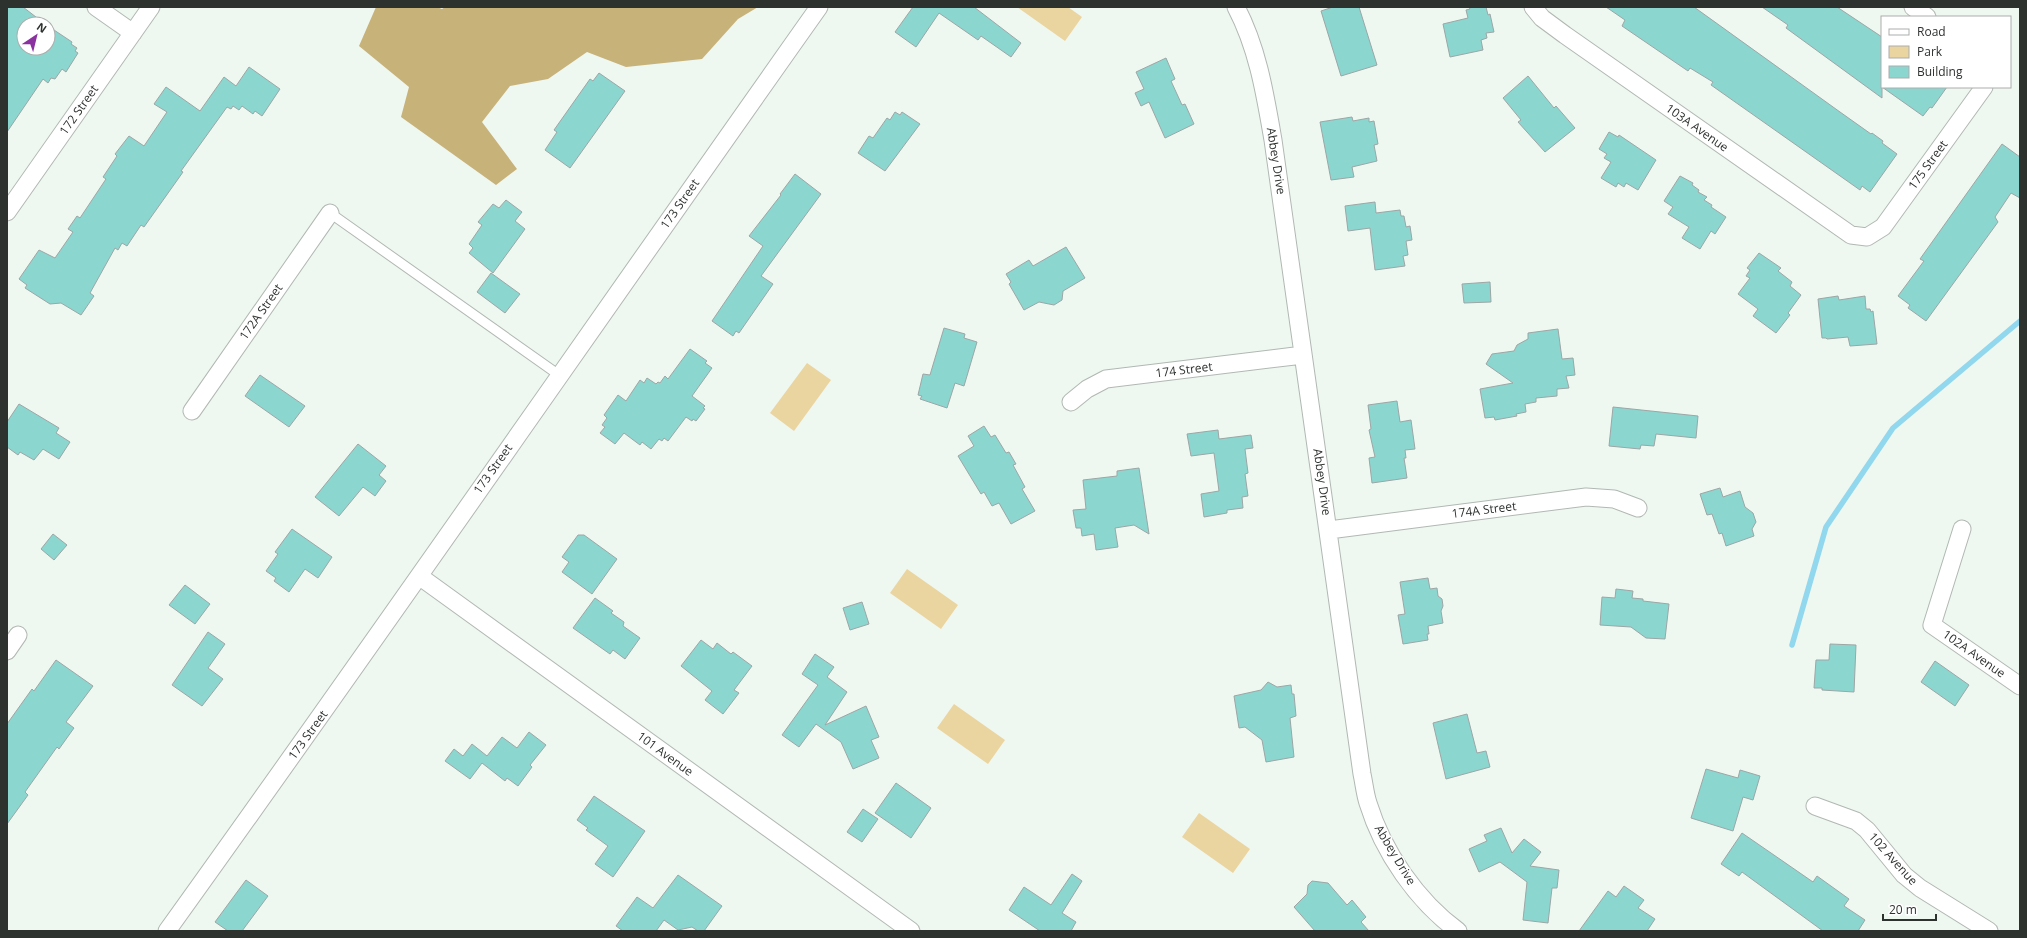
<svg xmlns="http://www.w3.org/2000/svg" width="2027" height="938" viewBox="0 0 2027 938" font-family="'Open Sans',sans-serif">
	<style>
		.green { fill: #ead5a0 }
		.forest { fill: #c7b27a }
		.lines { fill: none; stroke-linecap: round; stroke-linejoin: round }
		.stream { stroke: #91d7ee; stroke-width: 5.5 }
		.building { fill: #8bd7d0; stroke: #9ca6a5 }
		.lane-casing { stroke: #b1b8b3; stroke-width: 11 }
		.street-casing { stroke: #b1b8b3; stroke-width: 19 }
		.lane { stroke: #fff; stroke-width: 9 }
		.street { stroke: #fff; stroke-width: 17 }
		.labels { text-anchor: middle; stroke-width: 3; stroke-linejoin: round; paint-order: stroke }
		.street-label { font-size: 12px; fill: #2e322f; stroke: #fff }
	</style>
	<rect width="100%" height="100%" fill="#eff7f1"/>
	<path class="green" d="M1017,7H1068L1082,17L1065,41Z
		M807,363L831,380L794,431L770,413Z
		M907,569L958,605L941,629L890,593Z
		M954,704L1005,740L988,764L937,728Z
		M1199,813L1250,849L1233,873L1182,837Z"/>
	<path class="forest" d="M376,7H437L442,9L445,7H758L738,19L702,59L626,67L587,52L548,79L510,86L482,122L517,169L496,185L401,117L409,87L359,46Z"/>
	<g class="lines">
		<path class="stream" d="M1792,645L1826,527L1893,428L2020,321"/>
	</g>
	<path class="building" d="M7,7H23L45,24H24V48H48V26L72,42L71,44L77,48L75,51L78,53L66,72L62,69L55,79L51,78L48,83L43,79L7,132Z
		M913,7H974L1021,43L1011,57L981,36L978,40L939,13L916,47L895,32Z
		M1333,7H1359L1377,65L1341,76L1321,11Z
		M1469,7H1486L1488,15L1490,14L1494,32L1486,33L1487,38L1481,40L1483,50L1450,57L1443,24L1468,18L1466,10L1470,9Z
		M1606,7H1694L1840,112L1871,134L1872,133L1883,141L1882,143L1897,154L1870,192L1862,186L1860,190L1711,85L1713,82L1690,68L1688,71L1622,26L1625,20Z
		M1762,7H1837L1882,37V87H1947L1932,108L1930,107L1923,116L1882,87V98L1786,28L1788,25Z
		M1166,58L1175,79L1171,81L1182,105L1185,104L1194,124L1165,138L1149,102L1141,106L1135,93L1144,89L1136,72Z
		M249,67L280,89L262,116L255,111L253,114L242,106L239,110L233,106L231,109L227,107L181,171L183,172L144,227L141,225L127,246L122,243L118,250L115,248L90,293L94,296L81,315L61,303L50,304L25,288L27,285L19,279L39,250L55,258L73,232L68,229L77,216L80,218L106,179L103,177L117,156L115,154L129,136L144,146L167,112L154,104L166,87L200,111L224,77L236,86Z
		M599,73L625,91L570,168L545,150L557,132L554,130L590,79L593,81Z
		M1528,76L1554,108L1556,106L1575,128L1545,152L1518,122L1521,120L1503,98Z
		M895,112L900,115L902,112L920,124L885,171L858,153L869,136L873,138L887,118L890,120Z
		M1352,117L1353,121L1369,118V122L1374,121L1378,144L1374,145L1377,161L1352,167L1354,177L1331,180L1320,122Z
		M1609,132L1618,137L1619,135L1656,160L1638,190L1626,183L1624,187L1618,183L1616,187L1601,178L1611,162L1604,158L1607,154L1599,149Z
		M2002,144L2020,157V198L2011,193L1995,217L1998,222L1926,321L1908,308L1910,305L1898,296L1924,261L1920,259Z
		M795,174L821,194L761,276L773,284L739,333L736,331L733,336L712,321L763,246L749,236L781,195L780,194Z
		M1680,176L1693,183L1692,185L1699,190L1698,192L1707,197L1704,200L1712,205L1711,207L1726,217L1715,234L1711,231L1700,249L1682,238L1689,227L1668,214L1673,207L1664,201Z
		M506,200L522,212L515,221L525,229L493,273L469,253L473,248L469,244L482,225L478,222L493,204L499,208Z
		M1375,202L1376,213L1400,210L1401,216H1404L1406,227L1410,226L1412,240L1406,241L1408,255L1403,256L1405,266L1375,270L1370,228L1348,231L1345,206Z
		M1066,247L1085,278L1063,291L1062,300L1054,305L1039,302L1024,310L1009,284L1011,282L1006,274L1029,260L1033,266Z
		M1759,253L1781,268L1778,271L1792,282L1790,286L1801,295L1788,313L1790,315L1776,333L1753,316L1758,309L1738,294L1750,278L1746,276L1750,270L1747,268Z
		M491,273L520,294L505,313L477,292Z
		M1490,282L1491,302L1464,303L1462,284Z
		M1838,296L1839,300L1865,296L1866,309H1870L1871,312L1873,311L1877,344L1850,346L1848,337L1827,339L1826,338H1822L1818,299Z
		M944,328L965,334L964,338L977,342L964,386L955,383L947,408L920,399L922,396L918,395L923,374L930,375Z
		M1558,329L1562,359L1573,358L1575,375L1566,376L1569,388L1557,389V396L1536,398V402L1525,404L1526,412L1516,414L1517,416L1495,420L1494,417L1485,418L1480,389L1513,383L1486,364L1492,354L1514,351L1517,345L1528,339V333Z
		M690,349L707,361L705,363L712,368L692,396L705,406L703,408L705,409L696,421L693,419L692,421L686,417L668,441L664,438L662,441L659,439L651,449L642,442L640,445L624,433L615,444L600,433L605,427L602,425L607,418L604,415L618,395L626,401L640,380L644,383L647,378L656,384L658,382L660,383L665,376L668,379Z
		M260,375L305,406L289,427L245,396Z
		M1397,401L1400,422L1411,420L1415,449L1405,450L1406,458H1404L1407,478L1372,483L1369,458L1375,457L1369,430L1371,429L1368,405Z
		M19,404L59,428L56,433L70,442L59,459L43,449L34,460L20,452L18,455L7,447V422Z
		M1613,407L1698,416L1696,438L1656,434L1654,446L1641,445L1640,449L1609,446Z
		M984,426L991,437L995,435L1006,453L1009,452L1016,464L1013,465L1025,487L1022,489L1035,511L1011,524L999,503L992,506L984,492L981,494L958,456L974,446L968,436Z
		M1218,430L1219,439L1251,435L1253,448L1245,449L1248,473L1245,474L1248,496L1242,497L1243,508L1227,510V513L1204,517L1201,494L1219,491L1214,453L1191,456L1187,434Z
		M358,444L386,466L379,475L386,481L375,496L363,487L339,516L315,497Z
		M1139,468L1149,534L1134,525L1115,528L1118,547L1096,550L1094,534L1082,536L1081,528H1076L1073,510L1086,509L1083,480L1117,476V471Z
		M1720,488L1723,497L1740,491L1745,507L1753,513L1756,522L1752,529L1754,536L1726,546L1722,533L1719,534L1712,514L1707,515L1700,494Z
		M292,529L332,557L318,578L305,569L289,592L274,581L276,578L266,571L278,554L275,552Z
		M53,534L67,545L54,560L41,549Z
		M578,535H584L617,559L592,594L562,572L569,562L562,557Z
		M1428,578L1430,589L1437,588L1438,596L1442,599L1443,606L1441,611L1443,623L1428,626L1429,634H1427L1428,640L1403,644L1398,615L1405,614L1400,582Z
		M185,585L210,604L195,624L169,605Z
		M1616,589L1633,591L1632,598L1643,599V601L1669,604L1665,639L1646,638L1631,627L1600,625L1602,597L1615,598Z
		M595,598L613,611L611,613L624,622L623,626L640,638L625,659L613,650L610,654L573,628Z
		M862,602L869,624L850,630L843,608Z
		M208,632L225,644L208,668L223,679L202,706L172,685Z
		M701,640L713,649L717,643L731,654L733,652L752,666L734,690L739,693L723,714L705,700L712,691L681,666Z
		M1830,644L1856,645L1854,692L1822,690V688H1814L1816,660H1829Z
		M815,654L834,667L827,677L847,692L825,725L866,706L879,737L871,740L879,758L853,769L841,742L816,724L799,747L782,735L818,685L802,674Z
		M56,660L93,686L66,722L74,728L59,749L57,747L25,792L28,795L7,824V724L32,689L34,691Z
		M1935,661L1969,685L1955,706L1921,682Z
		M1268,682L1277,687L1291,685L1292,694H1294L1296,716L1290,718L1294,757L1266,762L1262,740L1245,727L1239,728L1234,696L1261,690Z
		M1467,714L1477,753L1486,751L1490,767L1446,779L1433,723Z
		M529,732L546,745L530,765L532,767L518,786L507,778L505,781L482,763L470,779L445,761L454,749L463,756L472,744L487,756L502,737L517,748Z
		M1706,769L1738,778L1740,770L1760,776L1753,800L1743,797L1733,831L1691,818Z
		M896,783L931,808L911,838L875,813Z
		M594,796L645,831L613,877L595,864L608,846L586,830L588,828L577,820Z
		M863,809L878,819L862,842L847,832Z
		M1501,828L1512,853L1524,839L1541,852L1530,866L1559,870L1557,888H1552L1548,923L1523,920L1527,882L1500,862L1479,872L1469,849L1487,841L1484,835Z
		M1742,833L1813,882L1817,876L1849,899L1844,906L1865,920L1858,931H1823L1742,872L1739,876L1721,864Z
		M1072,874L1082,881L1062,913L1076,922L1071,931H1040L1009,910L1024,887L1051,905Z
		M678,875L722,906L704,931H698L692,927L678,930L664,920L656,931H623L616,926L637,897L653,908Z
		M246,880L268,896L242,931H228L215,922Z
		M1312,881L1328,883L1347,905L1352,900L1366,917L1361,922L1369,931H1315L1294,907L1307,894L1308,885Z
		M1624,886L1644,900L1638,908L1655,919L1647,931H1579L1608,891L1616,897Z"/>
	<g class="lines">
		<g class="lane-casing">
			<path id="lane" d="M330,213L559,375"/>
		</g>
		<g class="street-casing">
			<path id="street" d="M96,7L133,33
				M1236,7C1258,49 1265,94 1273,140L1362,774C1364,783 1365,794 1368,803C1383,852 1417,901 1458,931
				M1533,7L1542,18L1565,35L1851,235L1867,237L1883,227L1984,87
				M1913,7L1927,17
				M7,212L151,7
				M1071,402L1087,389L1106,379L1303,355
				M192,411L330,213
				M1962,529L1932,625L2020,686
				M1329,530L1586,497L1614,499L1638,508
				M419,576L911,931
				M7,651L18,635
				M1815,806L1856,821L1867,830L1904,875L1920,888L1989,931
				M167,931C387,625 601,315 819,7"/>
		</g>
		<use href="#lane" class="lane"/>
		<use href="#street" class="street"/>
	</g>
	<g class="labels">
		<g class="street-label">
			<text transform="translate(79 110) rotate(-55)" y="4">172 Street</text>
			<text transform="translate(1697 128) rotate(35)" y="4">103A Avenue</text>
			<text transform="translate(1276 161) rotate(81)" y="4">Abbey Drive</text>
			<text transform="translate(1928 165) rotate(-54)" y="4">175 Street</text>
			<text transform="translate(680 204) rotate(-55)" y="4">173 Street</text>
			<text transform="translate(261 312) rotate(-55)" y="4">172A Street</text>
			<text transform="translate(1184 370) rotate(-7)" y="4">174 Street</text>
			<text transform="translate(493 469) rotate(-55)" y="4">173 Street</text>
			<text transform="translate(1322 482) rotate(82)" y="4">Abbey Drive</text>
			<text transform="translate(1484 510) rotate(-7)" y="4">174A Street</text>
			<text transform="translate(1974 654) rotate(35)" y="4">102A Avenue</text>
			<text transform="translate(308 735) rotate(-54)" y="4">173 Street</text>
			<text transform="translate(665 754) rotate(36)" y="4">101 Avenue</text>
			<text transform="translate(1395 855) rotate(59)" y="4">Abbey Drive</text>
			<text transform="translate(1893 859) rotate(48)" y="4">102 Avenue</text>
		</g>
	</g>
	<rect width="2027" height="938" fill="none" stroke="#2e322f" stroke-width="16"/>
	<rect x="1881" y="16" width="130" height="72" fill="#ffffff" stroke="#abadac"/>
	<rect x="1889" y="29" width="20" height="6" fill="#ffffff" stroke="#abadac"/>
	<text x="1917" y="36" font-size="12" fill="#2e322f">Road</text>
	<rect x="1889" y="46" width="20" height="12" fill="#ead5a0" stroke="#abadac"/>
	<text x="1917" y="56" font-size="12" fill="#2e322f">Park</text>
	<rect x="1889" y="66" width="20" height="12" fill="#8bd7d0" stroke="#abadac"/>
	<text x="1917" y="76" font-size="12" fill="#2e322f">Building</text>
	<g transform="translate(36 36) rotate(35)"><circle r="19" fill="#ffffff" stroke="#abadac"/>
	<path d="M0-3L7 15L0 10L-7 15Z" fill="#8a329f"/>
	<text y="-6" font-size="11" font-weight="bold" text-anchor="middle" fill="#2e322f">N</text>
	</g>
	<path d="M1883 914v6h53v-6" fill="none" stroke="#2e322f" stroke-width="2"/>
	<text x="1889" y="914" font-size="12" fill="#2e322f" stroke="#ffffff" stroke-width="3" paint-order="stroke">20 m</text>
</svg>
